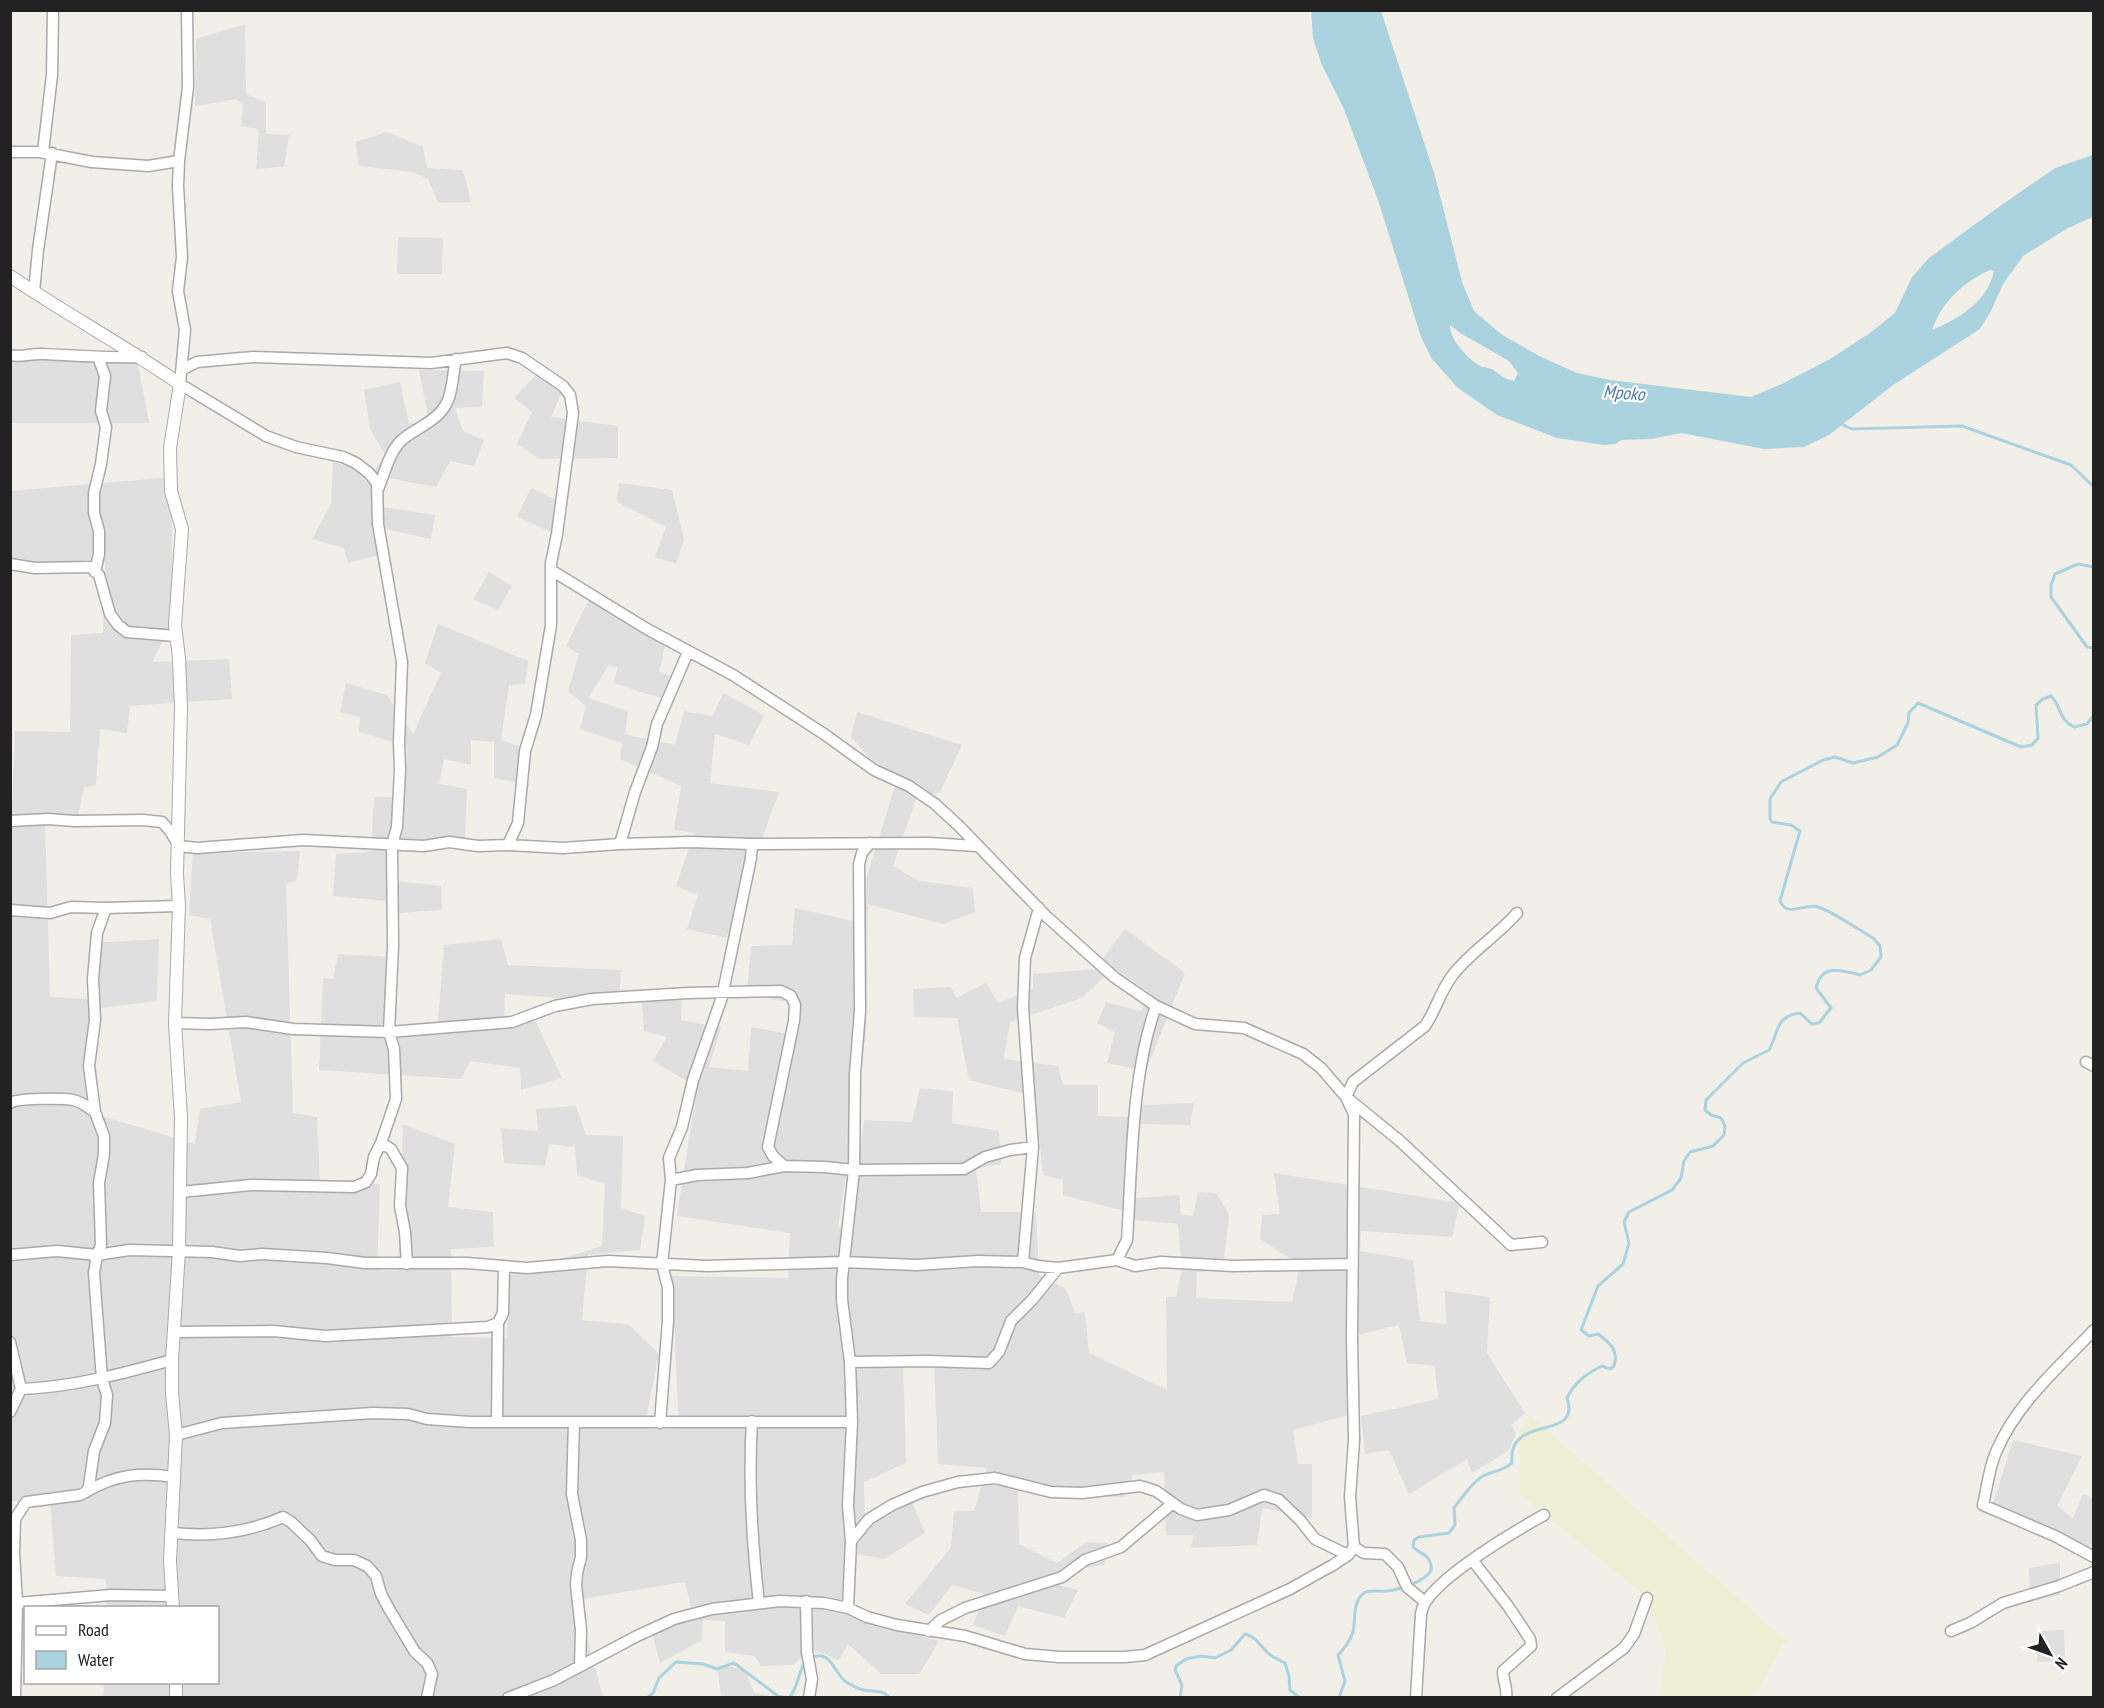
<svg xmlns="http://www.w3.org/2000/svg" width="2104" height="1708" viewBox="0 0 2104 1708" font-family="'PT Sans Narrow',sans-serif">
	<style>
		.residential { fill: #e0dfdf }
		.farmland { fill: #eef0d5 }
		.water { fill: #aad3df; fill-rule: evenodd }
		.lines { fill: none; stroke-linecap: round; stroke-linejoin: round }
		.stream { stroke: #aad3df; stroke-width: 3 }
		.minor-casing { stroke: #a9a9a9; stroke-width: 13 }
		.tertiary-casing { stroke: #a9a9a9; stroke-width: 14 }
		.minor { stroke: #fff; stroke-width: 10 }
		.tertiary { stroke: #fff; stroke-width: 12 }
		.labels { text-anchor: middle; stroke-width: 4.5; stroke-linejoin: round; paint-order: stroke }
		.water-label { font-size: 18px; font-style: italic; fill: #4a7aab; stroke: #fff }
	</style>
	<rect width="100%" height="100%" fill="#f2efe9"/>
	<path class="residential" d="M245,24L246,94L266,103V134L289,135L284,167L256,169L259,129L241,126L243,105L236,99L195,106L196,39Z
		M387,132L423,147L427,168L463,170L471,202L438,203L428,179L412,172L359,166L356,142Z
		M398,237L443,238L442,274H397Z
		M11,359L137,360L149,423H11Z
		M419,370L484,371L482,407L455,408L463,431L484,440L474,466L450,461L436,487L382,477L377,506L435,515L431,539L380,528L383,554L348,563L344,548L312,539L331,504L333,462L372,473L385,455L370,428L364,390L400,382L409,424L429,420Z
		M537,374L563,390L551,417L618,426V458L539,459L517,444L532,412L514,398Z
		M171,477L173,622L152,662L229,659L232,699L130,706L127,733L100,729L96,785L84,788L78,816L45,820L50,997L91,999L93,943L159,939L157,1001L93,1009L99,1115L195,1144L200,1109L241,1102L210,919L189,915L193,853L300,851L297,880L286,884L293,1113L317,1117L320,1180L380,1184L377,1270L398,1271L403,1124L455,1144L448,1207L493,1212L494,1247L451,1249L452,1337L507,1338L510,1275L602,1246L605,1184L577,1175L575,1147L549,1144L545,1166L504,1163L501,1128L538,1131L536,1109L576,1106L586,1135L623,1136L621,1208L645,1216L640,1250L588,1255L582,1320L628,1324L659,1354L644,1429H679L672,1276L788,1278L790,1233L677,1216L697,1087L653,1061L667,1037L644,1031L641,995L682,999L681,1020L721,1028L709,1067L748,1071L751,1027L789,1034L795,1003L747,995L751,946L792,945L795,908L853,921L895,786L851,737L857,712L962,745L940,792L916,799L893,866L919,881L973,888L975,912L943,924L868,904L866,1032L838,1228L849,1229L864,1120L912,1122L920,1088L953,1091L952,1123L999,1131L1001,1164L976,1169L981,1212H1036L1039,1275L1066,1289L1075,1313L1085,1312L1089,1353L1167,1390L1166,1297H1176L1182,1268L1178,1224L1133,1220L1132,1213L1063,1195V1180L1043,1175L1035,1096L969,1080L957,1018L914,1017L913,989L951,987L956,998L986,983L998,1003L1033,989V974L1095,969L1125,929L1185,973L1146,1071L1107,1063L1115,1032L1097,1023L1106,1002L1142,1011L1149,992L1113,968L1082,998L1010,1022L1004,1059L1058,1066L1063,1085H1098V1116L1127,1117L1141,1105L1194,1103L1190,1125L1139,1124L1134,1198L1179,1195L1181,1215L1193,1216L1198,1192L1216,1193L1229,1214L1223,1270L1197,1272L1196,1298L1292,1302L1300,1265L1260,1239L1262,1215L1280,1214L1274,1173L1460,1203L1452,1237L1361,1231L1360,1251L1413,1260L1420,1321L1446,1324L1445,1291L1490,1297L1487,1353L1525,1413L1511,1425L1516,1433L1509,1450L1472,1473L1467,1459L1409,1494L1389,1450L1365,1454L1361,1416L1438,1399L1435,1366L1407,1363L1399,1325L1358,1335L1349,1415L1293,1430L1298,1464H1312V1518L1262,1508L1257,1545L1191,1548L1193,1535H1166L1164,1472L1133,1475L1123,1497H1065L1018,1482L1019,1544L1057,1563L1086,1542L1108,1543L1104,1565L1054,1572L1046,1582L1078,1590L1064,1618L1018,1606L1005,1636L973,1625L985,1594L952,1585L929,1615L905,1604L951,1547L954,1511H974L987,1468L938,1464L934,1360L903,1357L906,1463L864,1482L865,1526L912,1502L925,1533L884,1559L856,1554L849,1615L939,1641L919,1674H881L848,1644L839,1660L811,1649L793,1665L761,1666L754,1656L725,1652V1621L703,1620L702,1640L660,1663L652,1633L693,1615L685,1582L577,1600L603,1697H103L104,1683L218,1682V1608L106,1607V1579L56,1576L50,1502L11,1501L10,852L15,731L70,732L71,635L103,633L105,562L11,563V491Z
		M619,483L672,490L684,539L676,564L655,557L666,527L617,502Z
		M531,488L557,500L553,533L517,517Z
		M489,572L512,586L498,610L473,599Z
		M589,599L665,646L659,671L677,679L667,700L613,683L618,667L608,666L588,698L628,711L625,734L675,745L684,711L713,716L723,693L764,715L749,745L715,734L710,783L779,792L726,938L687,929L698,895L676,886L694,833L674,830L681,786L620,759L622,743L580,729L586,706L568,691L579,654L566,646Z
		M438,624L528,661L525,684L509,685L501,740L527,749L524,784L494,778V742L471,740V765L444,759L439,784L467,789L465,840L400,842L395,881L441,886L442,910L399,913L397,902L333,896L336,854L371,852L374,797H405L407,746L359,732L360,717L340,712L346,683L387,695L413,734L441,673L425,663Z
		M501,939L508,965L621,970L619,1002L505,994L504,1021L536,1022L562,1078L521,1090L520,1068L470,1061L461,1079L319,1070L323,978L333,979L338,954L391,957L388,1030L437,1034L444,945Z
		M2013,1440L2082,1456L2057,1506L2073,1518L2083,1494L2093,1498V1542L2089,1549L1993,1504Z
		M2060,1563V1595L2030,1602L2029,1568Z
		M2064,1630L2065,1661L2037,1662L2039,1631Z
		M717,1665L744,1669L754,1692L773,1697H721Z"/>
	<path class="farmland" d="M1530,1415L1788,1642L1784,1643L1754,1697H1659L1666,1651L1649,1599L1520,1494L1519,1431Z"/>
	<path class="water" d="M1311,11H1381L1435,176L1462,282L1474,311L1501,334L1539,356L1577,373L1610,380L1751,397L1782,384L1830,359L1870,333L1895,313L1912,277L1929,258L1993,211L2055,168L2093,155V217L2068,228L2023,256L2003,284L1991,311L1980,329L1893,385L1829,435L1804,447L1764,449L1681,433L1651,439L1622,440L1615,444L1604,445L1557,438L1497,415L1458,388L1432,359L1421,337L1378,200L1344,109L1321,63L1313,38ZM1990,270L1994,271C1988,301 1959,319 1932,330C1942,302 1963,282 1990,270ZM1450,325L1462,334L1509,361L1518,373L1514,381C1505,379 1500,375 1493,370C1489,367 1484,368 1480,366C1468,359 1449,339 1450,325Z"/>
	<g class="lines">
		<path class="stream" d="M1839,423L1852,429L1962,426L2071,465L2094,487
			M2094,567L2078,564L2055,574L2051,585V597L2087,647L2094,648
			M811,1658C830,1648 834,1673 846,1682C851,1685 858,1689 864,1690C874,1692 882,1689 890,1698
			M647,1698L653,1693L659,1678L676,1662L703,1664L717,1669L734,1663L778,1696L786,1698
			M789,1698C798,1688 798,1673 805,1662
			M1180,1698L1182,1685L1175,1670L1176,1666L1186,1659L1201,1656L1215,1658L1231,1650L1245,1634C1257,1637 1259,1645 1268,1653C1272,1657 1279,1660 1285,1663L1289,1676L1290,1690L1300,1698
			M1339,1698L1345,1681L1338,1655C1344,1649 1350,1641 1353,1632C1356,1619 1352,1602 1364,1593C1369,1589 1380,1592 1387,1591C1398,1590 1427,1581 1431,1570C1432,1566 1430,1560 1427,1557C1423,1553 1418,1552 1413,1547L1414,1540L1419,1537L1449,1533L1455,1525L1454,1508C1462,1498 1471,1483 1483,1476C1493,1471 1503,1471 1512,1463C1507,1412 1582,1443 1567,1398C1575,1382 1586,1374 1602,1366L1610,1369L1614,1366C1619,1350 1610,1343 1598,1334L1589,1336L1581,1330L1598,1286L1623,1264L1629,1243L1624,1222L1629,1212L1672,1190L1681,1178L1684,1161L1690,1152L1713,1146L1724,1135L1725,1126L1721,1118L1711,1115L1705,1110L1706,1100L1743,1063L1769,1050C1779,1032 1775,1016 1800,1013L1812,1024L1819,1023L1831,1008L1816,988C1822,963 1841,970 1860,975L1871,970L1881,957L1880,946L1873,938C1859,930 1832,911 1818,907C1805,902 1788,919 1780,901L1800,831L1791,825L1772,822L1770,819V799L1781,782L1823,760L1835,757L1853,763L1878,757L1897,745L1908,723L1909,713L1918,703L2021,747L2032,745L2038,738L2036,705L2043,699L2051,696C2062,707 2058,719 2074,727L2087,724L2094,715"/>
		<g class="minor-casing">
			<path id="minor" d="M10,152H40L92,162L148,166L179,161
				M43,152L52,75L53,10
				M34,292L38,250L52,153
				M10,355C21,358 32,353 43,354C76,356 108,358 142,357
				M183,369L197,362L253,357L431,363L507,353L522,358L563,386L570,395L573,413L557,534L551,563V625L536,715L525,751L518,823L508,845
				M378,489C385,473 389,451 403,439C418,427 440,420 448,400C453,388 453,372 456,359
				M10,564L35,568L91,567L99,575L110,614L118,625L127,632L176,636
				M95,572L99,554V531L94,513V493L101,464L106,427L101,411L105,376L98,357
				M10,821L48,819L74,821L143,820L162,822L170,831L179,846L197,848L303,840L424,846L449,842L478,846L508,845L563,848L620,844L690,842L752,844L929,843L977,846
				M620,844L635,792L652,747L657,724L688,652
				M10,910L50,913L71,907L106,908L179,906
				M1517,913C1497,936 1469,953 1452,976C1440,992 1436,1010 1425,1026L1353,1082L1346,1097L1400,1141L1511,1245L1542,1242
				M175,1023L210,1024L246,1022L293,1029L389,1032L512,1022L555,1006L592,999L688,993L781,991L791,996L795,1005L794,1021L768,1147L773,1156L784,1166
				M2086,1062L2094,1066
				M10,1103C17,1098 63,1098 73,1100C82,1102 88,1107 95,1112
				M381,1143L391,1149L402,1168L400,1206L405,1232L407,1264
				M671,1180L697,1175L748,1173L784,1166L825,1167L854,1170L964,1169L985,1157L1010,1150L1033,1147
				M181,1192L251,1185L354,1187L366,1182L371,1174L374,1157L381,1143L396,1099L394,1049L389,1032L393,946L392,845L397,827L400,770L399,742L402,662L378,524L377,483L369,473L356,463L343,457L296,447L266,436L180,384L185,330L178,291L182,257L178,186L179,161L188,87L187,10
				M10,1255L57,1251L97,1255L129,1250L212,1252L240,1256L262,1254L327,1258L365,1263H467L527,1268L608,1261L707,1266L843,1262L917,1265L978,1261L1023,1262L1038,1266L1058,1268L1117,1260L1135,1266L1161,1262L1233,1266L1353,1264
				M1117,1260L1127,1240C1132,1165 1131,1076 1156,1006
				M1023,1262L1033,1147L1023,1008L1025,958L1039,908
				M2094,1330C2058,1368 2016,1404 1996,1452C1989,1468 1987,1488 1983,1505L2055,1536L2094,1557
				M174,1332L273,1331L325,1336L488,1327L498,1323L503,1313L504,1267
				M10,1342L21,1389L10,1412
				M850,1362L929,1361L989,1363L999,1352L1011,1321L1032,1300L1058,1268
				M21,1389C73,1387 121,1374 172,1360
				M497,1421L498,1323
				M752,1421C748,1482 752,1542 759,1603
				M574,1422L572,1494L581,1540V1557L577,1573L576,1585L581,1630L580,1666
				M660,1423L668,1321V1288L662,1264L671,1180L669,1158L682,1127L693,1080L722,997L751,858L752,844
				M176,1435L222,1423L373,1413L408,1414L427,1419L470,1422H852
				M86,1492C116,1474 141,1472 174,1477
				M173,1533C211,1537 247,1533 283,1517L291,1522L310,1540L322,1556L335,1560H354L367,1566L376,1576L381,1594L389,1609L415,1652L427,1663L432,1674L427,1698
				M851,1541L869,1519L892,1505L922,1492L958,1482L995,1478L1051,1492L1082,1493L1140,1486L1156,1491L1181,1509L1197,1515L1229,1510L1264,1495L1279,1500L1300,1520L1315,1539L1348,1555
				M1354,1547L1364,1553L1385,1554L1398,1567L1407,1587L1425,1602
				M1473,1561L1508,1606L1530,1639L1531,1646L1503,1671C1503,1681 1508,1689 1506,1698
				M806,1601L807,1652L812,1679L809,1698
				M17,1603L111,1595L171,1596
				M848,1608L851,1541L848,1506L852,1422L850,1362L842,1300V1279L854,1170L855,1074L860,1011L859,864L862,853L870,843
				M929,1631L941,1620L965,1608L1062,1577L1085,1560L1121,1547L1173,1503
				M1951,1631L1970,1623L2003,1603L2059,1586L2094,1572
				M15,1698L17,1603L14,1553L15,1519L26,1502L80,1495L86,1492L89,1486L94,1451L105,1423L107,1395L102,1379L94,1273L97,1255L101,1245L99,1183L104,1154V1136L95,1112L89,1066L95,1020L93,979L97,933L106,908
				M508,1698L554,1680L637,1636L674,1619L712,1609L780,1601L824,1603L848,1608L867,1617L897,1625L965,1636L1025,1654L1059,1657H1125L1145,1655L1290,1589L1333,1565L1348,1555L1354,1547L1350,1497L1354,1440L1352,1339L1354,1114L1346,1097L1321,1068L1303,1054L1244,1028L1195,1024L1156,1006L1114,977L1046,916L959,826L935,804L909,786L874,770L824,734L733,675L647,629L551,570
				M1416,1698L1421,1614C1422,1610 1423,1605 1426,1601C1445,1573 1513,1532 1544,1515
				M1557,1698L1624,1648L1634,1634L1647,1598"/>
		</g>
		<g class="tertiary-casing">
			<path id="tertiary" d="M10,276C66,314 125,346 180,384L170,448L171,491L182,529L175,625L179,658L181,708L177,874L179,906L175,1023L181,1117L179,1251L172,1360V1393L176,1435L170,1561L173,1608
				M176,1698V1682"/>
		</g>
		<use href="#minor" class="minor"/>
		<use href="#tertiary" class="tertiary"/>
	</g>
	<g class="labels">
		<g class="water-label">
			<text transform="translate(1624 393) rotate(4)" y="6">Mpoko</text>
		</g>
	</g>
	<rect width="2104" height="1708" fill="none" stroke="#222222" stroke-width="24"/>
	<rect x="24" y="1606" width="195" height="78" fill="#ffffff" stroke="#a7a7a7" stroke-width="1.5"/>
	<rect x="36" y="1626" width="30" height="9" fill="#ffffff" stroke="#a7a7a7" stroke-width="1.5"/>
	<text x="78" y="1636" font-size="18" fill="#222222">Road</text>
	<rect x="36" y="1651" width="30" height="18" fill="#aad3df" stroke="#a7a7a7" stroke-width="1.5"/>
	<text x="78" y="1666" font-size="18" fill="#222222">Water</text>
	<g transform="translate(2050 1654) rotate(130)" stroke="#ffffff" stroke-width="4.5" paint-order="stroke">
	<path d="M0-4.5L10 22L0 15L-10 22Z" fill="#222222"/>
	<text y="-9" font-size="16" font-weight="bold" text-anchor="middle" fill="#222222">N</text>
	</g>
</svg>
